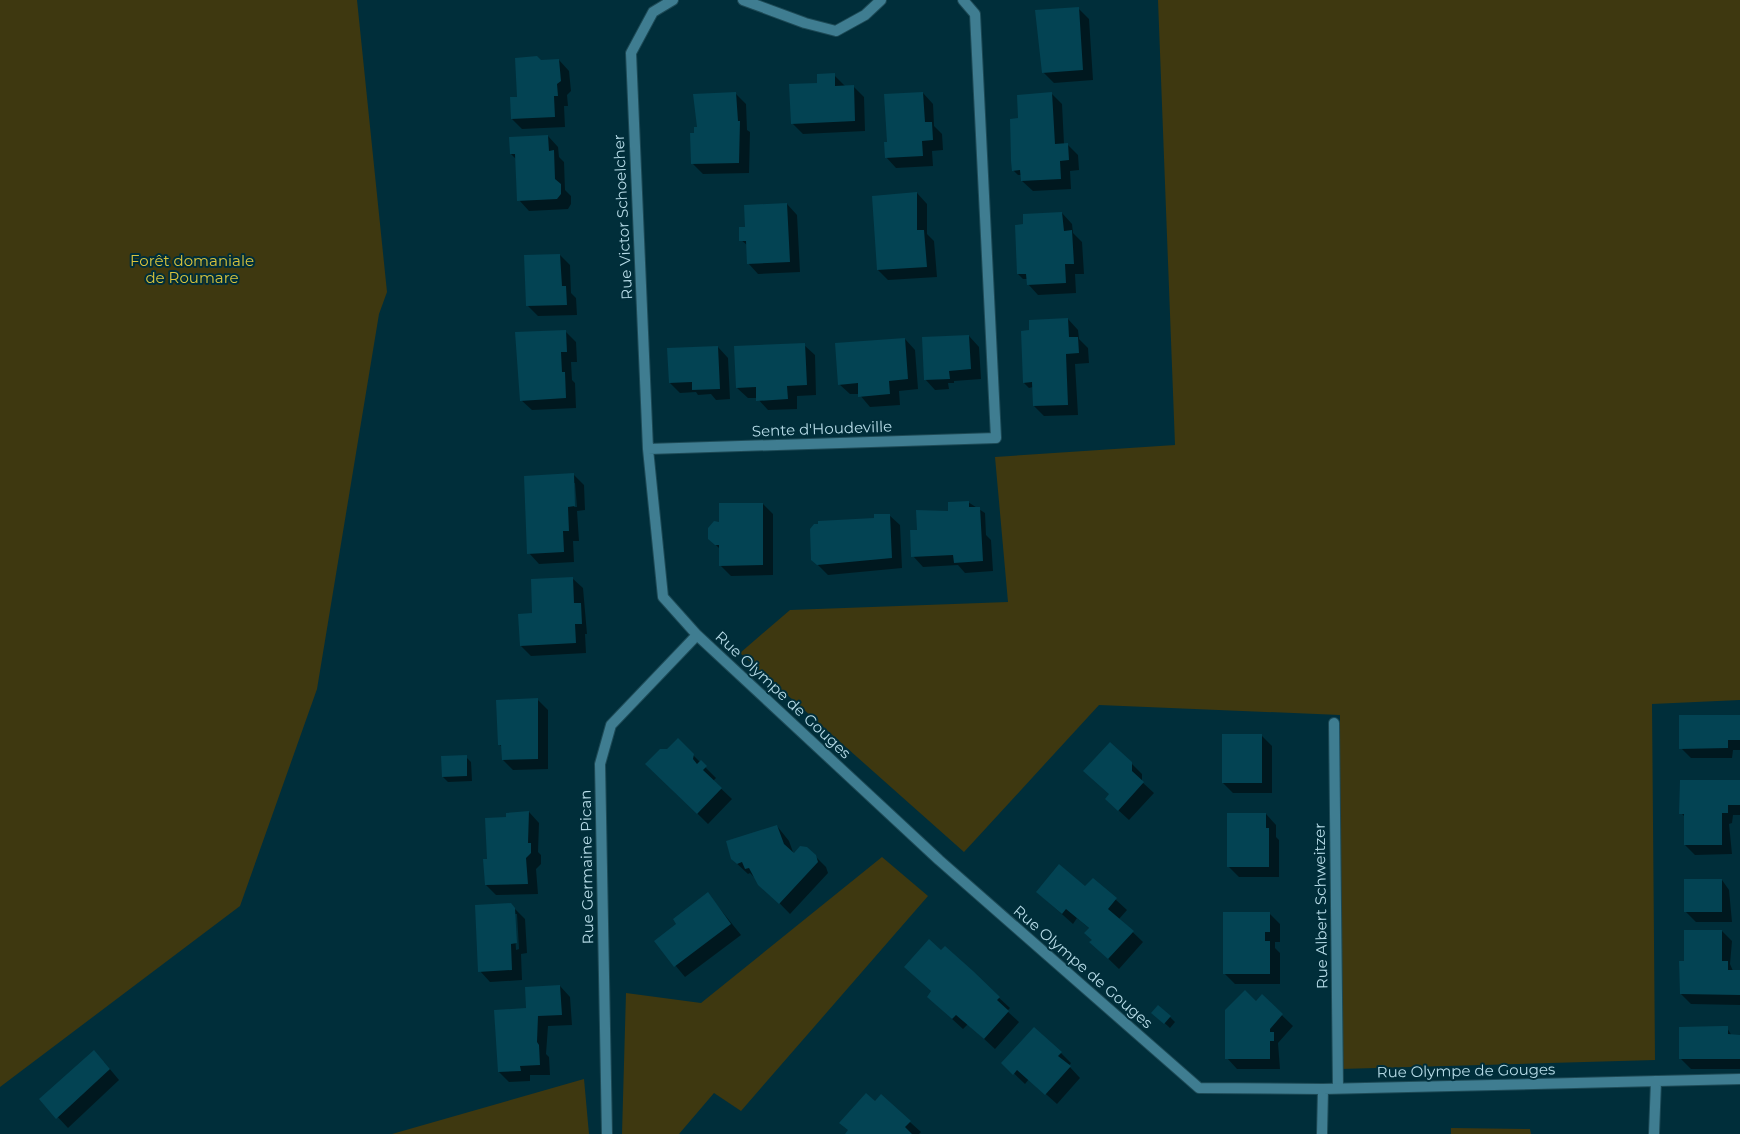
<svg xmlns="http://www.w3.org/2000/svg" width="1740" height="1134" viewBox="0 0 1740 1134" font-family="Montserrat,sans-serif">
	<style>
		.green { fill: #3e3810 }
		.shadow { fill: #0007; fill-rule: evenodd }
		.building { fill: #034353 }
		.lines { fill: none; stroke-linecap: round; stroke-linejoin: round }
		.service-casing { stroke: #1d4a56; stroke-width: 12 }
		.minor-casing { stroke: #1d4a56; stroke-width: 12 }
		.service { stroke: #3f7d91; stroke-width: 10 }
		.minor { stroke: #3f7d91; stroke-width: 10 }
		.labels { text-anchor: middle; stroke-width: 4; stroke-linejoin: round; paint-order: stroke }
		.street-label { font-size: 15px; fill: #b7dce8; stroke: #002e3a }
		.park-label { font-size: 15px; fill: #d9c43d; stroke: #002e3a }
	</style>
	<rect width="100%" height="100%" fill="#002e3a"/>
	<path class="green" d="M0,0H357L387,292L379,314L317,689L240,906L0,1087Z
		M1158,0H1740V700L1652,704L1655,1060L1340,1069V715L1099,705L964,852L740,653L790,610L1008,602L995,457L1175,445Z
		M882,857L928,896L741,1111L714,1093L679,1134H622L626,993L701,1003Z
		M584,1079L589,1134H392Z
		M1451,1128L1530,1129L1531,1134H1451Z"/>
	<path class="shadow" d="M1079,9L1089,19L1093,80L1054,83L1043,72Z
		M559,60L569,71L571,91L567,95L568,106H564L565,127L522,129L512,119L518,98L541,61Z
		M834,75L845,86H853L864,97L865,131L803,134L792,123L819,85Z
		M923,93L933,104L934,126L942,134L943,150L932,151L933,166L896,168L886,157L888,143Z
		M736,94L746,104L747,130L750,132L749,173L703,174L693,164L696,134L698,128Z
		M1052,94L1062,104L1064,144H1067L1078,155L1079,170L1070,171L1071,189L1033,191L1022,181V175H1018L1013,170L1017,119Z
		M548,136L558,147L559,157L564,162L565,190L571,196V204L568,209L529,211L519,200L516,159L511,154Z
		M917,193L927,204V234L934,241L937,277L888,280L878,270Z
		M787,204L797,215L800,272L758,274L748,263L747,245L741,240L749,229Z
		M1062,213L1072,224L1073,233L1082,242L1084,274H1075L1076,293L1038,295L1028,284V279H1023L1018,274Z
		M560,255L570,265L571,293L576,298L577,315L538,316L528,306Z
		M1068,319L1078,330L1079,339L1088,348L1089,363L1075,364L1078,415L1044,416L1034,406L1033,387L1029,388L1024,383Z
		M565,331L576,342L577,362H571L572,380L575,383L576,408L532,410L521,400Z
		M969,336L979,347L981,379L954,381V383H948L949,389L935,390L925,379Z
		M905,339L915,350L918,389L899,391L900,405L870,407L859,394H850L839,384Z
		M804,345L815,355L816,395L797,396V409L768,410L757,398H748L737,388Z
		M718,347L728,358L730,399L716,400L711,394L698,395L696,392L680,393L670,383Z
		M573,474L584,485L585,510L577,511L579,541H573L574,562L539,564L529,553ZM573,483H575L577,507H574Z
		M968,502L985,513L986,535L991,540L993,571L965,573L958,565L923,567L913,556L918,531Z
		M763,504L773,514V575L731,576L720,565L721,550L710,539L721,523Z
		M889,515L900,525L902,568L828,575L813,560L875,519Z
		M572,578L583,588L587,634H585L586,653L531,656L521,646L534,614Z
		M537,699L548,710V769L513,770L503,760L502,747L500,745Z
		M1740,717V750H1733L1732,758H1691L1681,748Z
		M1262,736L1272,746V793H1233L1223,783Z
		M678,740L716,778L713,781L732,799L708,824L647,764L667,751Z
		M466,757L471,762L472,781L448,782L443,777V758Z
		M1131,763L1142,774V782L1154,793L1129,820L1117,809Z
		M1740,781V815H1733L1732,823L1729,824L1732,854L1695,855L1685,845V817L1681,813Z
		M529,812L539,823L538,852L541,855V864L536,869L538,894L496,895L486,885L489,860L507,818Z
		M1266,814L1276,825V837L1279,840V877H1239L1228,866Z
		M777,826L789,841L794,855L815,856L826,867L828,873L790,914L750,873L748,874L732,859Z
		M1093,879L1127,910L1119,919L1143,942L1119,969L1091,942L1093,940L1090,929L1077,918L1073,924L1037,892L1085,888Z
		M1722,880L1729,890L1732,922H1696L1685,911Z
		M708,894L741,935L685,977L655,941L678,924Z
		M511,905L525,919L527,953L521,954L522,980L490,982L480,971ZM514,914H517L519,949L516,950Z
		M1269,913L1280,924V942H1275V948L1280,953V984H1235L1224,973Z
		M1722,931L1732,941L1730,964L1733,971H1740V1005L1691,1004L1681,994L1685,962Z
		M945,948L1010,1008L1007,1011L1019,1022L995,1049L968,1024L963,1029L939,1007L932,992L941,952Z
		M560,986L570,997L572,1025L548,1026L546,1054L549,1057L550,1075H530V1081L509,1082L499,1072L528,1009Z
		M1262,996L1293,1026L1278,1043L1280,1069H1237L1227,1058L1256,1003Z
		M1158,1017H1170L1175,1022L1170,1028Z
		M1727,1028L1732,1036H1740V1069H1691L1681,1059Z
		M1061,1053L1071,1063L1069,1066L1080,1078L1057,1104L1029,1079L1025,1084L1003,1063Z
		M104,1062L119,1080L68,1128L41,1099Z
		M881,1096L921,1132L919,1134H846Z"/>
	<path class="building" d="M1079,7L1083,70L1042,73L1035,10Z
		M537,56L541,60L559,59L561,81L557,84L558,96H554L555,117L511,119L510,97H517L515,58Z
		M835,73V86L854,85L855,121L791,124L789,84L817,83V74Z
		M736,92L738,121H740L739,163L691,164L690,133H694V127H697L693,94Z
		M923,92L925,122H932L933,140L922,141L923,156L885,158L884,142H887L884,94Z
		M1052,92L1055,144L1068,143L1069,160L1060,161L1061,179L1021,181L1020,170L1012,171L1011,161L1010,119L1018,118L1017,95Z
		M548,135L549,151L554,150L555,179L561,184V194L557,199L517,201L515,154H510L509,137Z
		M917,192V230H924L927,267L877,270L872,196Z
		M787,203L790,262L747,264L746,241H739V227H745L744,205Z
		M1062,212L1064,231L1072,230L1074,264H1065L1066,283L1027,285L1026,274H1017L1015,225L1023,224V214Z
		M560,254L562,286H566L567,305L526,306L524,255Z
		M1068,318L1069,337H1078L1079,353L1066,354L1068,405L1033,406L1032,382L1023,383L1021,331L1029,330V320Z
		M566,330L567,352H561L562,372H565L566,398L520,401L515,332Z
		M969,335L971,369L949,371L950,379L924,380L922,337Z
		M905,338L908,379L889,381L890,394L858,397V383L838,385L835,343Z
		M805,343L807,385L787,386L788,399L756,401V387L736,388L734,346Z
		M718,346L720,389L692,390V382L669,383L667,348Z
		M574,473L575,506L568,507L569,531H563L564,552L527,554L524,476Z
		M969,501V507H980L983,561L954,563L953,555L911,557L910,530H917L916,510L948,511V502Z
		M719,503H763V565L719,566V545H715L708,539V528L714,521L719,522Z
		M874,514H890L892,558L817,565L811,560L810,529L814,524H818V521L874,518Z
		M573,577L574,603H581L582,624H575L576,643L520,646L518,614L532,613L531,579Z
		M538,698V759L502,760L501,745H498L496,700Z
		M1679,715H1740V740H1728V748L1679,749Z
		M1222,734H1262V783H1222Z
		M678,738L694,754L693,759L697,764L701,760L707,766L703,770L722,788L697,814L645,764L660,749H667Z
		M1110,742L1132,762V771L1144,782L1118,811L1105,799L1109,794L1083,771Z
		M467,755V776L442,777L441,756Z
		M1680,780H1740V805H1728V813H1722V845H1684V814H1679Z
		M529,811L528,843H531V853L526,858L528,884L485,885L483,859H487L485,818L506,817V813Z
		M1227,813H1266V828H1269V867H1227Z
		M777,825L784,844L794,853L800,846L807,847L816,855L818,862L779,904L758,885L749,868L745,869L742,862L737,864L731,859L726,841Z
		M1059,864L1085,886L1093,878L1117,898L1108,909L1134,931L1108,959L1089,942L1092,940L1084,933L1089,928L1066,909L1062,914L1036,892Z
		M1684,879H1722V912H1684Z
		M708,892L731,924L674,967L654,941L676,924L673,919Z
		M511,903L515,908L517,943L511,944L512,970L478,972L475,905Z
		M1223,912H1270V932H1265V941H1270V974H1223Z
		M1684,930H1722V961H1728V970H1740V995L1680,994L1679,961H1684Z
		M929,939L941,950L945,946L973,971L1000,997L997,1000L1009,1011L984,1039L956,1015L952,1019L927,997L931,991L904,967Z
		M560,985L562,1015L538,1016L537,1042L539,1045L540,1065L520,1066L521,1071L498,1072L494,1010L526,1008L525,987Z
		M1245,990L1256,1001L1262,994L1283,1014L1270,1029V1032H1274V1041H1270V1059H1225V1010Z
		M1158,1005L1171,1016L1164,1024L1151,1013Z
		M1722,1026H1728V1034L1740,1035V1059H1679V1027Z
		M1034,1027L1062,1052L1058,1056L1071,1066L1045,1095L1017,1070L1013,1075L1001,1063Z
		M94,1050L110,1069L56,1119L39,1099Z
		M866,1093L875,1101L881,1094L911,1121L905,1127L912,1134H845L848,1130L839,1123Z"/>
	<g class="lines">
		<g class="service-casing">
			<path id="service" d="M1334,723L1338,1088"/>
		</g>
		<g class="minor-casing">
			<path id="minor" d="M673,0L653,12L631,53L648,449L663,597L697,635L939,860L1199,1088L1323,1089L1740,1079
				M743,0L805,23L836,31L865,15L881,0
				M648,449L996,438L975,14L963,0
				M607,1134L600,764L611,725L697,635
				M1322,1134L1323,1089
				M1654,1134L1656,1081"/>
		</g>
		<use href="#service" class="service"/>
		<use href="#minor" class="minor"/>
	</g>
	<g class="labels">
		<g class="street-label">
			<text transform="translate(623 217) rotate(-93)" y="5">Rue Victor Schoelcher</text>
			<text transform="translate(822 429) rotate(-2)" y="5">Sente d'Houdeville</text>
			<text transform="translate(783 695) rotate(43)" y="5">Rue Olympe de Gouges</text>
			<text transform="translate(587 867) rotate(-91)" y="5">Rue Germaine Pican</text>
			<text transform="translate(1321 906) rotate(-91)" y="5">Rue Albert Schweitzer</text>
			<text transform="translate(1083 967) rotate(41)" y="5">Rue Olympe de Gouges</text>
			<text transform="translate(1466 1071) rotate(-1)" y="5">Rue Olympe de Gouges</text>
		</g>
		<g class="park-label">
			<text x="192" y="266">Forêt domaniale<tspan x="192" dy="17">de Roumare</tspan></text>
		</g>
	</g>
</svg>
